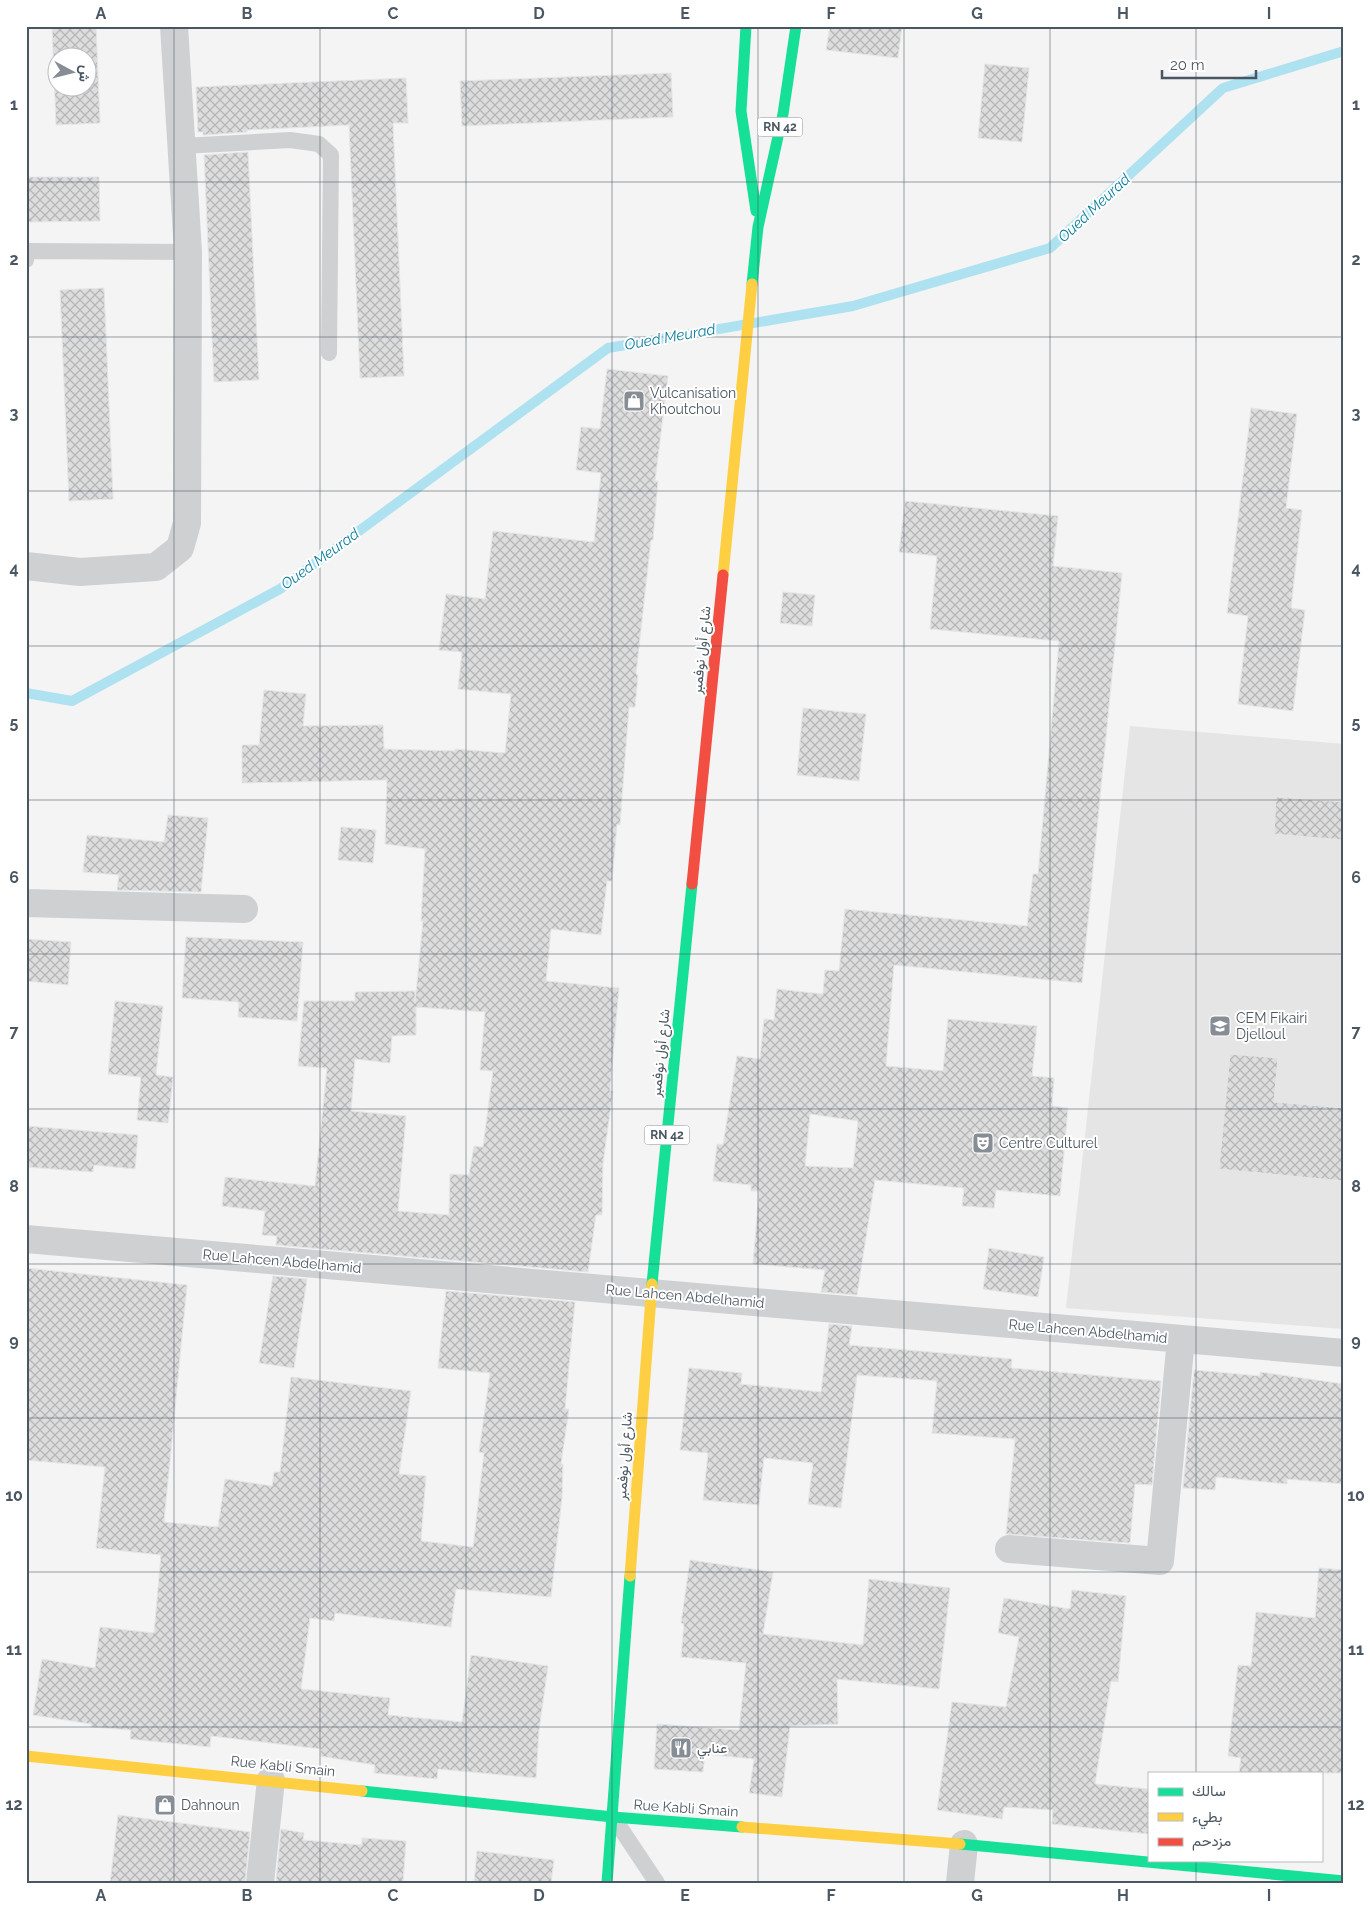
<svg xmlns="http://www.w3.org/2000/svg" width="1370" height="1909" viewBox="0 0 1370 1909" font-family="Raleway,Vazirmatn,sans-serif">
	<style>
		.education { fill: #e6e5e6 }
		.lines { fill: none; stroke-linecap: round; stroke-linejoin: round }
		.stream { stroke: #aee2f0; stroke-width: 10 }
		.building { fill: url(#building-cross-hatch); stroke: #e5e6e7; fill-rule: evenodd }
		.lane { stroke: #ced0d2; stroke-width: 16 }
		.street { stroke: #ced0d2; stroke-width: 28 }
		.fast { stroke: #16e098; stroke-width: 11 }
		.slow { stroke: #ffcf43; stroke-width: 11 }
		.jam { stroke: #f24e42; stroke-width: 11 }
		.grid { fill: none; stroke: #4a5661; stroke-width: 1; stroke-opacity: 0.55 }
		.labels { text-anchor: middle; stroke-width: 4; stroke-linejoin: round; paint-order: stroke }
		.shield { fill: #fff; stroke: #808990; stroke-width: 1 }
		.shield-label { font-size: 12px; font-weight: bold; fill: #4a5661 }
		.poi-label { font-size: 14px; fill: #4a5661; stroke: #fff; text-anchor: start }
		.street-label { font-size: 14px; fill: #4a5661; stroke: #fff }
		.water-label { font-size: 15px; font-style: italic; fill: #0c7c9b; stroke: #fff }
		.neatline { fill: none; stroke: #4a5661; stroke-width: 2 }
		.grid-label { font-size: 16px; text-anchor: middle; font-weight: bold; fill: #4a5661 }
	</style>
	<defs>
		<pattern id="building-cross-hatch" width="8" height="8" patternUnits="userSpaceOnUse" patternTransform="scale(1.25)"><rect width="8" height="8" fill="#ddddde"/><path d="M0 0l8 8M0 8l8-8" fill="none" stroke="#b5b6b7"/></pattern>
	</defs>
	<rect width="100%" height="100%" fill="#f4f4f4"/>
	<path class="education" d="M1130,726L1344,744V1329L1066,1308Z"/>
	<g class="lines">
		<path class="stream" d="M26,693L72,701L280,589L608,348L853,306L1050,248L1223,88L1344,51"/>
	</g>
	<path class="building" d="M52,26H96L100,123L56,125ZM58,58H88V88H58Z
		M830,26H902L898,58L826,50Z
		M985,64L1029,68L1022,142L978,138Z
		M671,73L673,117L462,126L460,81Z
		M406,78L408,123H393L404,376L360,378L349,125L247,130V132L203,135V132H198L196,87Z
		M248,152L259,380L214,382L204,155Z
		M26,177H99L100,221L26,222Z
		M104,288L113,499L69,501L60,290Z
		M607,369L668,376L655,481H658L653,540H651L636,674L638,675L635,707H629L620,825L617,824L612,881H607L601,935L551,929L546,981L619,988L610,1091H613L603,1163L602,1215H596L588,1272L276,1245L277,1236L262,1235L265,1211L222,1206L225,1177L315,1186L327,1068L298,1066L304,1001H355V992L415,991V1003L423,921H421L425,849L385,844L387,780L242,783V745H259L264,690L306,694L303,726L383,725L384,749L455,751V749L505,753L511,694L458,689L462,652L439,650L446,594L485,599L493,531L594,542L601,473L576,470L581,427L600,429ZM416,1007L485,1012L480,1070L493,1071L483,1147L474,1146L469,1175L450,1174L449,1215L398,1211L406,1116L351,1111L355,1059L390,1063L392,1036L416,1035Z
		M1251,408L1297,414L1286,508L1302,510L1291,608L1305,610L1293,711L1238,704L1248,616L1227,613Z
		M905,501L1058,516L1053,566L1122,573L1082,983L894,965L886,1066L943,1071L948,1019L1037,1026L1032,1076L1054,1078L1052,1106L1068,1108L1060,1196L996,1190L994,1208L962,1206L964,1188L875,1180L857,1295L821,1292L825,1270L753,1264L759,1191H751V1185L713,1181L717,1144L723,1145L737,1056L760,1059L764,1019L774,1020L777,989L823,994L825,970L839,971L845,909L1027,926L1033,874H1038L1059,641L930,629L937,556L899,552ZM810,1114L858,1121L853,1168L805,1166Z
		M783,592L815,595L812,626L780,623Z
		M803,708L866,714L859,781L797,775Z
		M1276,797L1344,802V840L1274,834Z
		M168,815L208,818L201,892L117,890L119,875L83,872L87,835L164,842Z
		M341,827L376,830L373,863L338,860Z
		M186,937L303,942L297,1021L238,1017L239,1002L182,998Z
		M26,939L71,942L68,985L26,981Z
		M115,1001L163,1006L156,1075L173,1077L168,1123L137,1120L141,1077L108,1074Z
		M1230,1054L1278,1058L1274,1102L1344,1108V1181L1219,1169Z
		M26,1126L138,1135L135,1169L94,1165L93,1172L26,1167Z
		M989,1248L1044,1257L1038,1297L983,1289Z
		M26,1268L187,1285L164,1522L218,1527L225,1479L272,1486L274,1472H280L291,1377L411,1391L399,1474L426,1476L421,1541L473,1547L484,1453L479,1452L490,1373L438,1368L446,1291L575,1302L565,1409H569L561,1464H563L562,1498L551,1597L456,1589L451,1627L335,1613L334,1621L310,1618L301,1689L390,1698L388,1715L462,1722L471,1655L548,1666L539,1730L536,1778L438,1769L437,1779L374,1773L375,1765L320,1756L321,1749L211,1736L210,1747L130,1739L131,1730L91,1727V1724L33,1715L42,1659L95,1668L100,1627L154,1633L161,1555L96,1548L105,1467L26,1460Z
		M273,1276L307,1279L294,1368L259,1363Z
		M829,1324L852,1326L849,1345L1012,1359L1011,1368L1161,1381L1152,1485L1135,1484L1130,1543L1006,1534L1015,1439L932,1433L937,1381L857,1375L841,1508L808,1504L813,1463L764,1458L759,1505L703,1500L708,1453L680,1450L689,1368L742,1373L741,1384L821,1392Z
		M1194,1370L1260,1376V1372L1344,1384V1484L1287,1479V1484L1216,1477L1215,1490L1183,1488Z
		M690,1560L773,1572L763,1634L863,1645L869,1579L950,1588L939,1689L837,1679L838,1724L790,1726L782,1797L749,1793L754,1759L705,1754L703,1772L654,1769L657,1724L739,1730L746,1663L681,1657L684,1624L681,1623Z
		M1319,1568L1344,1570V1773H1239L1241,1758L1228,1756L1238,1665L1251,1666L1256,1612L1315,1618Z
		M1072,1590L1126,1596L1118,1682L1111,1681L1095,1784L1149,1789V1834L1052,1824L1053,1810L1004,1807L1002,1819L937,1810L952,1702L1006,1707L1019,1637L998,1633L1004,1598L1070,1609Z
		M118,1815L250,1832L245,1883H110Z
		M281,1829L304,1833L303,1840L362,1845V1838L406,1841L403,1883H276Z
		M477,1851L554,1860L551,1883H474Z"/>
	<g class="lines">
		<path class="lane" d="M182,146L290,140L319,144L331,155L329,353
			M26,260L27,251L188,252
			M613,1817L657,1883"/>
		<path class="street" d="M26,566L80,572L156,567L180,548L187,523L188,252L174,26
			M26,903L244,909
			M26,1239L1344,1353
			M1009,1549L1160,1561L1181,1339
			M260,1883L271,1780
			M960,1883L964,1844"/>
		<path class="fast" d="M746,26L741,111L756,211
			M752,284L758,227L783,114L796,26
			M652,1284L692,884
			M362,1791L613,1817L742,1827
			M960,1844L1344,1881
			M607,1883L630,1576"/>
		<path class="slow" d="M723,575L752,284
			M630,1576L652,1284
			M26,1756L362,1791
			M742,1827L960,1844"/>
		<path class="jam" d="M692,884L723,575"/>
	</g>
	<path class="grid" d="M174,26V1883M320,26V1883M466,26V1883M612,26V1883M758,26V1883M904,26V1883M1050,26V1883M1196,26V1773M26,182H1344M26,337H1344M26,491H1344M26,646H1344M26,800H1344M26,954H1344M26,1109H1344M26,1264H1344M26,1418H1344M26,1572H1344M26,1727H1344M1196,1860V1883"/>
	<defs>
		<g id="shop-square" transform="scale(1.125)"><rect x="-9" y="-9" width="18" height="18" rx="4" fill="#868d94" stroke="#fff"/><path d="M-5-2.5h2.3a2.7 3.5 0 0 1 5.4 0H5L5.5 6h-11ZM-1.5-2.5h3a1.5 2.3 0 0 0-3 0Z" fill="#fff"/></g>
		<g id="school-square" transform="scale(1.125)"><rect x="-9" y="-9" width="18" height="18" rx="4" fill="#868d94" stroke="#fff"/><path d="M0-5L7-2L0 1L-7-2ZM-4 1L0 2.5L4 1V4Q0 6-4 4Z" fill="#fff"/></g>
		<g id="theatre-square" transform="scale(1.125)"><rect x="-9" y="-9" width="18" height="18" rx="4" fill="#868d94" stroke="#fff"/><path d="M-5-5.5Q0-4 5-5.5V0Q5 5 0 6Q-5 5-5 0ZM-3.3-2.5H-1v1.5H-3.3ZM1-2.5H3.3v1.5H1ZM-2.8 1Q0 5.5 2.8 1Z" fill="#fff"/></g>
		<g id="restaurant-square" transform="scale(1.125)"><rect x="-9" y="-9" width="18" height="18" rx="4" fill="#868d94" stroke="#fff"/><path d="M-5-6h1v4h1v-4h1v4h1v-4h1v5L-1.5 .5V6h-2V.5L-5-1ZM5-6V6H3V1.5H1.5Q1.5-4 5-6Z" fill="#fff"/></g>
	</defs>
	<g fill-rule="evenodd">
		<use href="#shop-square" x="634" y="401"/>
		<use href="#school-square" x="1220" y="1026"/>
		<use href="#theatre-square" x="983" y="1143"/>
		<use href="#restaurant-square" x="681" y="1748"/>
		<use href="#shop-square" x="165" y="1805"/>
	</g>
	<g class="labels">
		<g class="shield">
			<rect x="757.5" y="117.5" width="45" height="19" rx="4"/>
			<rect x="644.5" y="1125.5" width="45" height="19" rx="4"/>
		</g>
		<g class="shield-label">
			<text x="780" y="131">RN 42</text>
			<text x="667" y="1139">RN 42</text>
		</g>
		<g class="poi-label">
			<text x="650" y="398">Vulcanisation<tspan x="650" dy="16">Khoutchou</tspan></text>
			<text x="1236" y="1023">CEM Fikairi<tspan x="1236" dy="16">Djelloul</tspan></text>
			<text x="999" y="1148">Centre Culturel</text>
			<text x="697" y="1753">عنابي</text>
			<text x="181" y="1810">Dahnoun</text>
		</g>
		<g class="street-label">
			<text transform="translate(701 650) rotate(-84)" y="5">شارع أول نوفمبر</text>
			<text transform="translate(660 1053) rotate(-84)" y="5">شارع أول نوفمبر</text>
			<text transform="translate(282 1261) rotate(5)" y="5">Rue Lahcen Abdelhamid</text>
			<text transform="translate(685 1296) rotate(5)" y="5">Rue Lahcen Abdelhamid</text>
			<text transform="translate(1088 1331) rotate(5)" y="5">Rue Lahcen Abdelhamid</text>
			<text transform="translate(624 1456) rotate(-86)" y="5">شارع أول نوفمبر</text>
			<text transform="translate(283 1766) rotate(6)" y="5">Rue Kabli Smain</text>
			<text transform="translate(686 1808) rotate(4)" y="5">Rue Kabli Smain</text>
		</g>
		<g class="water-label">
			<text transform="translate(1094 208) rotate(-43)" y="5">Oued Meurad</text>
			<text transform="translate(670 337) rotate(-10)" y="5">Oued Meurad</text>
			<text transform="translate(320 559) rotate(-36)" y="5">Oued Meurad</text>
		</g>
	</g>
	<rect width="1370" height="1909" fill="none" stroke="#ffffff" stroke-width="55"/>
	<rect x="1148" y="1772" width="175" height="90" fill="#ffffff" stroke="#b7bbc0"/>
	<rect x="1158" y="1788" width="25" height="8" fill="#16e098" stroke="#b7bbc0"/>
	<text x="1192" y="1796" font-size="15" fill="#4a5661">سالك</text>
	<rect x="1158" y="1813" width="25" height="8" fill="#ffcf43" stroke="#b7bbc0"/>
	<text x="1192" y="1822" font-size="15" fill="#4a5661">بطيء</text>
	<rect x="1158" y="1838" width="25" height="8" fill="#f24e42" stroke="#b7bbc0"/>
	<text x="1192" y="1846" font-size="15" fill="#4a5661">مزدحم</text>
	<g transform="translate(72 72) rotate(97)"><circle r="24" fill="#ffffff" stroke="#b7bbc0"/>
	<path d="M0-4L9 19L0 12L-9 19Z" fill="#868d94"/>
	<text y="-8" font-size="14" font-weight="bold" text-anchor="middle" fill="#4a5661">ش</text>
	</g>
	<path d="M1162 70v8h94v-8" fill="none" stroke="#4a5661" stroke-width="2.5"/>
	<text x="1170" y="70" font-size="15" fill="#4a5661" stroke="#ffffff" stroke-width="4" paint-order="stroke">20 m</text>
	<rect x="28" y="28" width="1314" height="1854" class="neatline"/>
	<g class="grid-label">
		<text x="101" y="19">A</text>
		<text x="247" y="19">B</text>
		<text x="393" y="19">C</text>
		<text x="539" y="19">D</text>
		<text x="685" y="19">E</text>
		<text x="831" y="19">F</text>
		<text x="977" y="19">G</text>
		<text x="1123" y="19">H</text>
		<text x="1269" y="19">I</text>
		<text x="14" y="110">1</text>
		<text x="1356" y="110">1</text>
		<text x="14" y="265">2</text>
		<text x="1356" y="265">2</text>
		<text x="14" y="419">3</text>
		<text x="1356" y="419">3</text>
		<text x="14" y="574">4</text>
		<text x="1356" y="574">4</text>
		<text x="14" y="728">5</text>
		<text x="1356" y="728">5</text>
		<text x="14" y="883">6</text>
		<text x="1356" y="883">6</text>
		<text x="14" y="1037">7</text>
		<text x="1356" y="1037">7</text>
		<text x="14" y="1192">8</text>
		<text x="1356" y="1192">8</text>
		<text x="14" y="1346">9</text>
		<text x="1356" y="1346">9</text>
		<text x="14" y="1501">10</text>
		<text x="1356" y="1501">10</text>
		<text x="14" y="1655">11</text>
		<text x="1356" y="1655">11</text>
		<text x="14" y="1810">12</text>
		<text x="1356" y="1810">12</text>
		<text x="101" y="1901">A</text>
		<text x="247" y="1901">B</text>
		<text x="393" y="1901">C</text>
		<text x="539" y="1901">D</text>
		<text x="685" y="1901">E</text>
		<text x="831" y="1901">F</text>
		<text x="977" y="1901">G</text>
		<text x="1123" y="1901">H</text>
		<text x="1269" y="1901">I</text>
	</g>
</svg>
